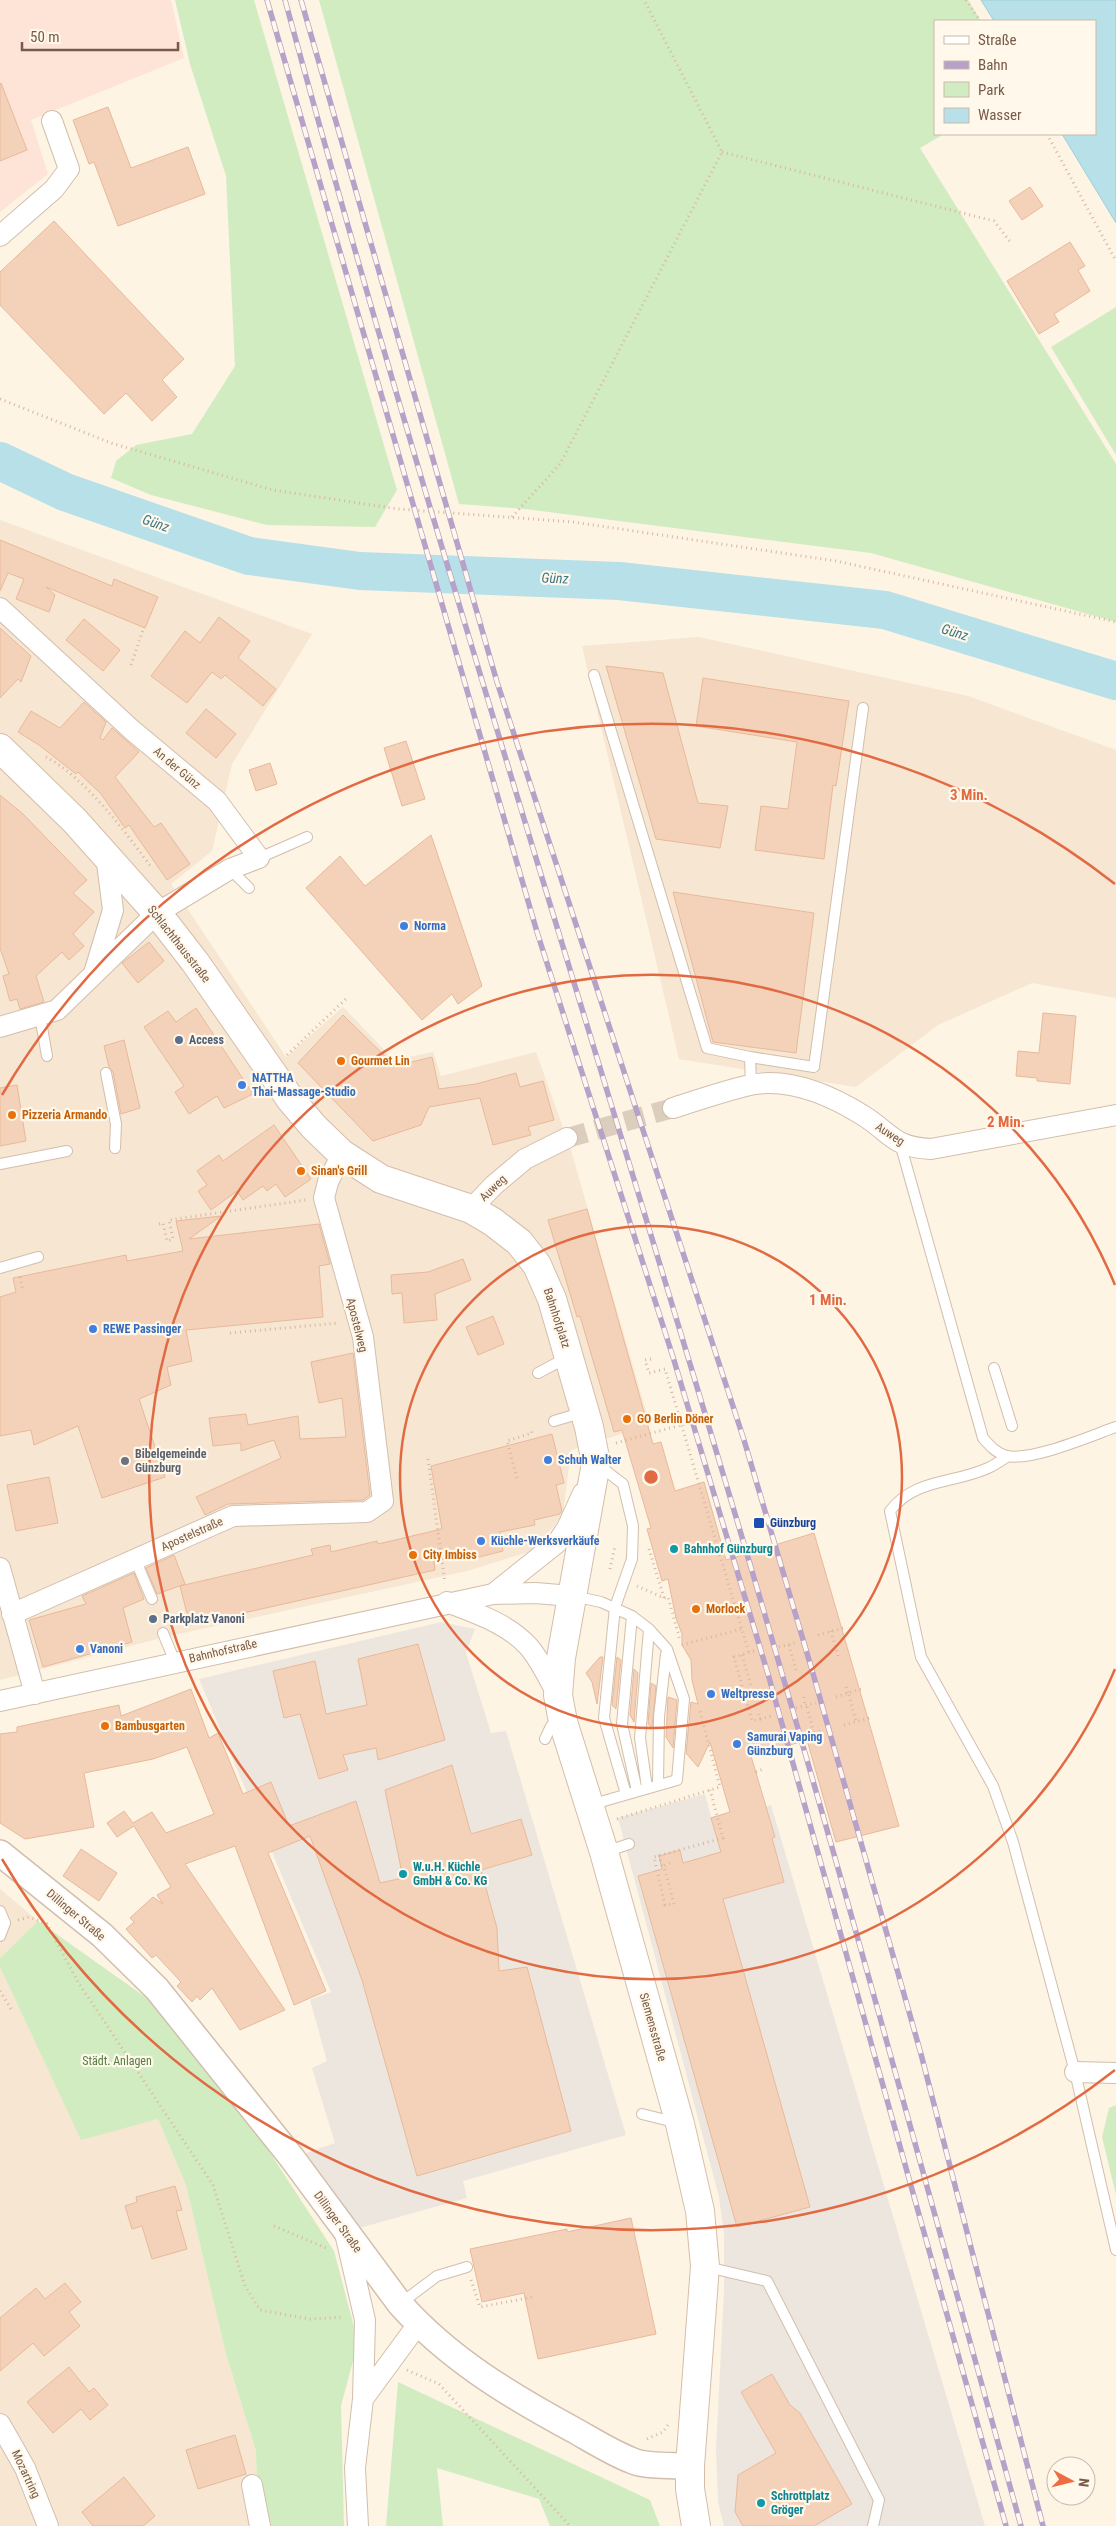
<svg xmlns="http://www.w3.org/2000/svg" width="1116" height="2526" viewBox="0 0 1116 2526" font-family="'Roboto Condensed',sans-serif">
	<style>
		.residential { fill: #f6e6d2 }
		.commercial { fill: #fee3d7 }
		.industrial { fill: #ede6de }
		.green { fill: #d2ecc1 }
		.water { fill: #b7e0e8; stroke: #9dd0db }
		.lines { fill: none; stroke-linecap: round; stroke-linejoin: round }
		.river { stroke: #b7e0e8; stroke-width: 38 }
		.building { fill: #f4d2ba; stroke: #e8b999 }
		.minor-tunnel { stroke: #dccebd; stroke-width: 20; stroke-dasharray: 20 10; stroke-linecap: butt }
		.service-casing { stroke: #d2beac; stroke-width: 12 }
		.minor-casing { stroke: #d2beac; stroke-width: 22 }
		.tertiary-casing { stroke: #d2beac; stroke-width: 28 }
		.secondary-casing { stroke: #d5bea9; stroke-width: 30 }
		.path { stroke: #d9b69d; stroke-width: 3; stroke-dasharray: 1 4; stroke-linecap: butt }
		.service { stroke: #fff; stroke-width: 10 }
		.minor { stroke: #fff; stroke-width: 20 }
		.tertiary { stroke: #fff; stroke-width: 25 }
		.secondary { stroke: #fff; stroke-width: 28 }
		.rail-casing { stroke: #b7a1c8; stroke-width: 5.5 }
		.rail { stroke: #fff8eb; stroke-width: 4; stroke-dasharray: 11; stroke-linecap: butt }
		.ring { fill: none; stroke: #e26a43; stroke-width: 2.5 }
		.shop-dot { fill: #3f7fe0; stroke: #fff8eb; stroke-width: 2 }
		.service-dot { fill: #5c6f8a; stroke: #fff8eb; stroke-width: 2 }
		.food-dot { fill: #e8710a; stroke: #fff8eb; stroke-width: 2 }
		.worship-dot { fill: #6b7280; stroke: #fff8eb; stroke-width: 2 }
		.transit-dot { fill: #1a4fb4; stroke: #fff8eb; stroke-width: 2 }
		.culture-dot { fill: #0f9aa8; stroke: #fff8eb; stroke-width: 2 }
		.labels { text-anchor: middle; stroke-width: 4.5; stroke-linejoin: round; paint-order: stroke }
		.street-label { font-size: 12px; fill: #775a48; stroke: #fff8eb }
		.shop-label { font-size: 12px; font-weight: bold; fill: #366cbe; stroke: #fff8eb; text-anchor: start }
		.service-label { font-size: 12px; font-weight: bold; fill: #4e5e75; stroke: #fff8eb; text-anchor: start }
		.food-label { font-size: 12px; font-weight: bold; fill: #c56008; stroke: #fff8eb; text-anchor: start }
		.worship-label { font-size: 12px; font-weight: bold; fill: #5b616d; stroke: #fff8eb; text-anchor: start }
		.transit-label { font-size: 12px; font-weight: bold; fill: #164399; stroke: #fff8eb; text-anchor: start }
		.culture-label { font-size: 12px; font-weight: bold; fill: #0d838f; stroke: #fff8eb; text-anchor: start }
		.park-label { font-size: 12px; fill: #507e3f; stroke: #fff8eb }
		.water-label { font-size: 14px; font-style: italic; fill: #3d7785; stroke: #fff8eb }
		.centre { fill: #e26a43; stroke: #fff8eb; stroke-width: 2.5 }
		.ring-label { font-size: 15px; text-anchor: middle; font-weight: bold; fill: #e26a43; stroke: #fff8eb; stroke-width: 4.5; stroke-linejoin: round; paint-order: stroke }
	</style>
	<rect width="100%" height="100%" fill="#fdf4e4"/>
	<path class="residential" d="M0,520L312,634L232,764L212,851L171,884L286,1057L343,1007L394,1060L433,1052L441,1076L536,1052L570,1147L650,1425L571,1450L563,1514L535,1550L467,1571L165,1637L0,1680Z
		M699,637L968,696L1116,750V998L1032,983L938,1025L856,1087L679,1059L582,646Z
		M0,1889L38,1921L0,1958Z
		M0,1967L81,2139L158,2119L186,2185L226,2354L256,2451L258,2526H0Z"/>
	<path class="commercial" d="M0,0H171L184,58L31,120L48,174L0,212Z"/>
	<path class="industrial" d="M441,1622L475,1629L466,1653L491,1733L506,1731L626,2135L463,2181L467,2198L345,2232L292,2158L335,2143L312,2068L327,2061L310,2000L331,1992L199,1679Z
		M705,1794L711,1817L730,1812L731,1816L771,1805L985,2526H724L718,2502L716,2450L724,2292V2234L719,2197L618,1818Z"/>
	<path class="green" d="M175,0H254L397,490L375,527L267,525L151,495L111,478L116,461L136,445L192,434L235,366L226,176L190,64Z
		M319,0H968L981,21H935V134H944L920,148L1116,464V622L871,553L525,509L459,504Z
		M1116,307V455L1051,347Z
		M38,1921L158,2006L248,2119L334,2251L358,2342L341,2406L344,2526H258L256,2451L226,2354L186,2185L158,2119L81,2140L0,1967V1958Z
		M1116,2105V2195L1102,2137L1109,2108Z
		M398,2382L650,2500L660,2526H550L539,2499L437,2468L443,2526H386Z"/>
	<path class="water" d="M981,0H1116V223L1062,134H1095V21H994Z"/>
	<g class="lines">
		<path class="river" d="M0,461L65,492L249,556L360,571L619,581L885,610L1116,681"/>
	</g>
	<path class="building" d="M1,83L27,150L0,161V84Z
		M108,107L131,168L188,147L205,194L118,226L94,162L89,164L73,120Z
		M1030,187L1043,206L1022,220L1009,201Z
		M54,221L184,359L162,380L177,397L152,421L126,393L104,414L0,305V272Z
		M1070,242L1085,266L1078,270L1090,291L1054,314L1059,322L1039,334L1007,281Z
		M0,540L112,586L114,579L158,597L145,628L46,587L55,595L49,612L16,599L24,579L8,573L0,591Z
		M219,617L250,641L238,658L276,689L263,706L225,675L221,679L212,672L187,703L151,676L185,631L200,643Z
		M84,619L120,650L103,671L66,640Z
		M0,628L31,656L21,682L18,679L0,698Z
		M606,666L663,673L698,803L728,806L720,848L656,839Z
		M703,678L849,701L836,786L833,785L824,859L755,850L761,806L788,809L797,742L696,726Z
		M84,702L106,722L100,738L103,740L112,728L139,752L115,777L154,827L161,823L190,864L167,880L129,825L125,828L101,794L78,772L76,774L39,745L18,732L31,711L60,728Z
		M206,709L236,734L216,758L186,733Z
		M406,741L425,799L402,806L384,748Z
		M270,763L277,784L256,791L249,770Z
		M0,795L23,814L87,880L73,893L94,912L73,934L84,946L69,960L62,952L36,976L44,1002L20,1009L17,999L10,1001L3,976L9,974L0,948Z
		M431,835L482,986L458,1004L452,994L422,1020L306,888L340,856L365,886Z
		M673,892L814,913L796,1053L713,1042Z
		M149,942L164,961L138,983L122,963Z
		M196,1008L253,1094L224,1108L217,1096L189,1114L175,1092L184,1086L144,1027L168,1011L176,1022Z
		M1043,1013L1076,1016L1070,1084L1037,1081V1078L1016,1076L1018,1051L1039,1053Z
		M343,1015L395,1066L432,1057L439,1089L476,1084L516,1073L520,1087L543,1081L554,1120L528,1127L531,1135L493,1145L480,1098L429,1107L421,1125L373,1141L298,1063Z
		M124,1040L140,1108L121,1114L113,1072L109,1067L104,1046Z
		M17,1085L26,1141L0,1146V1088Z
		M274,1125L311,1179L285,1197L276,1184L267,1191L263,1186L243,1200L237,1191L211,1210L198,1191L207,1185L197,1171L219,1155L223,1161Z
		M587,1209L653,1444L661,1442L675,1491L704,1482L726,1560L814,1533L899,1826L836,1842L807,1740L751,1756L775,1837L772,1838L784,1882L723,1899L810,2207L737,2227L638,1876L662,1869L659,1856L680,1850L683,1863L721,1852L711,1818L730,1812L710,1742L698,1767L686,1753L691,1702L698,1704L692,1680L691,1660L682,1645V1634L676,1618L668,1579L662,1581L647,1529L651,1528L622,1430L614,1432L580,1316L577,1317L548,1220Z
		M221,1216L189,1239L319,1224L330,1264L319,1266L323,1317L186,1330L192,1361L167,1367L171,1385L139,1399L165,1477L102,1498L78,1426L34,1445L31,1430L0,1436V1297L16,1292L13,1278L126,1255L127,1261L183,1251L176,1221Z
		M463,1259L471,1280L435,1294L437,1320L404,1323L402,1293L392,1294L391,1275L428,1272Z
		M493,1316L504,1344L478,1355L466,1327Z
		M353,1353L370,1495L363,1500L228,1504L205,1515L196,1497L281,1458L274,1440L241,1451V1443L213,1446L209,1418L246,1414L248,1425L298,1416L300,1439L346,1437L342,1398L319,1403L311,1362Z
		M552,1434L564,1483L556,1485L562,1511L560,1514L534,1520L535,1525L500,1532L503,1551L471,1559L470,1551L434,1562L435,1570L190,1625L180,1586L313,1555L311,1549L330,1545L331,1552L377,1541L378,1544L442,1529L431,1466Z
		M49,1477L58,1523L16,1531L7,1485Z
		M174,1555L185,1584L157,1594L146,1568Z
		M134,1573L144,1599L123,1608L132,1642L43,1667L29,1620L86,1604L82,1596Z
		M418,1644L445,1740L378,1760L376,1748L343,1755L348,1770L319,1779L300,1714L284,1718L273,1671L315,1661L326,1714L367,1705L358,1659Z
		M600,1657H603L597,1704L592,1682L586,1673Z
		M617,1657L621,1660L616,1709L612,1705Z
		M634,1669L638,1673L634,1722L630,1715Z
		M651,1683L656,1686L652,1728L648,1724Z
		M191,1689L209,1738L218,1733L243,1794L271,1782L289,1826L356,1801L380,1883L403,1878L385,1790L452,1765L471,1834L521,1819L532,1855L481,1870L497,1928L499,1971L527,1967L571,2131L417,2176L362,1980L310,1836L268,1853L326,1991L294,2005L235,1846L185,1864L285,2010L240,2030L212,1988L200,2000L197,1996L192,2002L177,1986L181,1982L156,1955L152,1958L126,1929L134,1922L130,1918L153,1897L163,1904L157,1895L171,1887L134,1826L117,1837L107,1823L124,1811L133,1823L152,1812L166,1833L214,1814L187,1747L153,1759L84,1773L94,1827L25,1839L0,1823V1734L17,1732V1727L119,1705L121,1716Z
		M668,1697L677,1700L673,1748L666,1737Z
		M81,1849L117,1873L99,1901L63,1876Z
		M175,2186L182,2210L176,2211L187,2249L152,2259L142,2226L132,2229L125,2206L137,2202L136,2197Z
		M631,2218L656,2334L538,2359L524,2293L482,2302L470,2249L567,2229V2232Z
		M65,2283L81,2302L69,2312L80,2326L44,2356L33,2343L0,2371V2318L36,2288L45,2299Z
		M69,2367L89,2392L94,2388L108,2405L90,2420L81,2409L53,2433L27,2402Z
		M772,2374L790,2405L800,2413L852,2504L814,2526H743L735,2512L738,2475L776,2453L741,2392Z
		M235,2435L246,2474L198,2489L186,2450Z
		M124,2477L155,2516L143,2526H93L82,2512Z"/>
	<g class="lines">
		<path class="minor-tunnel" d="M567,1138L673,1108"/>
		<g class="service-casing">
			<path id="service" d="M594,675L707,1048L750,1057L751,1085
				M259,858L307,837
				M230,869L249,888
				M40,1016L47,1056
				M750,1057L814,1067L863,708
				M106,1073L116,1124L115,1148
				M900,1143L983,1438C990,1446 996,1453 1007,1456C1033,1461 1090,1436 1116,1427
				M0,1164L67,1151
				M0,1268L38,1257
				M994,1368L1012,1426
				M538,1373L568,1357
				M554,1421L584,1412
				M1008,1456C1002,1460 995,1465 988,1468C954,1484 915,1478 890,1511L921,1657L993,1786L1013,1842L1075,2072L1116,2250
				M597,1464L623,1484L633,1526L632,1559L615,1607L604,1718L626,1794
				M135,1559L152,1599
				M573,1596L601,1602L632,1616L649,1629L667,1649L684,1699L677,1780L590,1805
				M632,1616L622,1724L637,1791
				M163,1633L175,1662
				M545,1739L551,1726L562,1723
				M658,1785L659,1717L666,1654
				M647,1788L640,1738L649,1629
				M605,1852L629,1844
				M0,1911L5,1923L0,1936
				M642,2114L678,2123
				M707,2267L767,2281L879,2500L873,2526
				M401,2303L437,2276L467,2267"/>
		</g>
		<g class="minor-casing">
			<path id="minor" d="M0,236L54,189L69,169L52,121
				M0,608L132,730L217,801L259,858L230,869L157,913L57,1010L0,1027
				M95,970L113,910L106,855
				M673,1108C698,1100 724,1091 750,1085C789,1077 832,1096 864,1116C892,1134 893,1147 931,1149L1116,1115
				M471,1209L493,1186L525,1159L567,1138
				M0,1568L35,1694
				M493,1594L557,1543L567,1528L583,1493
				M447,1602C475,1613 507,1623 528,1646C540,1659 549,1680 558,1695
				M12,1614L233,1516L367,1512L383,1501L363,1337L324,1198L328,1182L342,1154
				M0,1701L493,1594L535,1593L572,1596
				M1075,2072L1116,2073
				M345,2233L365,2320L363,2399L355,2468L358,2526
				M363,2399L418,2324
				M0,2424L25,2468L48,2526
				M252,2485L260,2526"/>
		</g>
		<g class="tertiary-casing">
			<path id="tertiary" d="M0,1853L102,1935L157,1989L292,2158L400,2304C448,2358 509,2395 572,2429C592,2440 612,2453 633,2461C647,2467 674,2465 690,2466"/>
		</g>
		<g class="secondary-casing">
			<path id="secondary" d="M0,748L75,821L157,913L195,962L291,1100L314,1127L342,1154L381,1179L471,1209L493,1222L519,1242L537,1265L552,1299L589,1427L596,1463L561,1658L558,1695L563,1722L604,1852L680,2124L700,2211L705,2266L690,2466V2489L696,2526"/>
		</g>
		<path class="path" d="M966,0L980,21
			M1047,134L1116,261
			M722,152L994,221L1012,244
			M0,399L111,443L273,490L398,509L573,522L836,561L1116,622
			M512,517L560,464L722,152L644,0
			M131,665L143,630
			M46,757C87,779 125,832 152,868
			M287,1055L348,997
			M159,1224L163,1223L167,1241L173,1239L169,1220L306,1200
			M20,1277L23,1291
			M230,1333L339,1323
			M651,1359L645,1360L649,1373L665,1369L749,1653
			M616,1443L688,1423
			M428,1459L445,1583
			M517,1478L507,1441L532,1433L531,1429
			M649,1549L664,1598
			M610,1569L615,1546
			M637,1586L664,1598L668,1597L680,1640
			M831,1631L839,1659
			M818,1635L843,1628
			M682,1645L741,1629
			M789,1645L796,1670
			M779,1647L798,1642
			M754,1651L734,1657L752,1721L760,1719L758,1711
			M742,1655L751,1686
			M846,1687L848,1693
			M849,1695L856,1722
			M804,1697L805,1705
			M836,1697L861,1689
			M807,1707L814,1733
			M796,1708L816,1703
			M760,1719L772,1716
			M844,1725L870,1718
			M805,1736L824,1730
			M756,1772L763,1769
			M617,1819L720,1787L700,1711
			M659,1855L662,1865H665
			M670,1863L664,1866L674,1904L665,1905L654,1857L723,1838L710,1790
			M18,1920L29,1917L47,1924L78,1982L213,2185L245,2286L260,2310L310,2319L344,2317
			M0,1991L13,2012
			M274,2226L326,2248
			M471,2280L480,2307L533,2297
			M407,2370L439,2384L570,2526
			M647,2439L663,2432L668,2425"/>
		<use href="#service" class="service"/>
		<use href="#minor" class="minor"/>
		<use href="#tertiary" class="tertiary"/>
		<use href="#secondary" class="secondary"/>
		<g class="rail-casing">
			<path id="rail" d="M267,0L537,932L673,1357L770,1681L1006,2526
				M285,0C418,489 573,972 718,1457C825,1812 922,2169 1021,2526
				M301,0L497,682L744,1440L812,1670L921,2054L1043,2526"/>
		</g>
		<use href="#rail" class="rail"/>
	</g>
	<g class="ring">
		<circle cx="651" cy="1477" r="251"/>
		<path d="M1115 1669A502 502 0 1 1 1115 1285"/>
		<path d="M1115 2070A753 753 0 0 1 2 1859M2 1095A753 753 0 0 1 1115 884"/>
	</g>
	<g class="shop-dot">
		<circle cx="404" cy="926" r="5"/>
		<circle cx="242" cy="1085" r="5"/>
		<circle cx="93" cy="1329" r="5"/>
		<circle cx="548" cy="1460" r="5"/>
		<circle cx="481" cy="1541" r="5"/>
		<circle cx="80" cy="1649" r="5"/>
		<circle cx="711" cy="1694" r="5"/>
		<circle cx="737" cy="1744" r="5"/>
	</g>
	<g class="service-dot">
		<circle cx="179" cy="1040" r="5"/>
		<circle cx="153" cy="1619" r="5"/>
	</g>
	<g class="food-dot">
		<circle cx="341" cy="1061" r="5"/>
		<circle cx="12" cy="1115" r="5"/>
		<circle cx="301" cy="1171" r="5"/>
		<circle cx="627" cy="1419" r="5"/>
		<circle cx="413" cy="1555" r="5"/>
		<circle cx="696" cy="1609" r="5"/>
		<circle cx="105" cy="1726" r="5"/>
	</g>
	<circle class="worship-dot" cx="125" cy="1461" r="5"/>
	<rect class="transit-dot" x="753" y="1517" width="12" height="12" rx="2.5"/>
	<g class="culture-dot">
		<circle cx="674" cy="1549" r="5"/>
		<circle cx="403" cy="1874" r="5"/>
		<circle cx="761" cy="2503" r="5"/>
	</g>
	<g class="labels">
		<g class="street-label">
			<text transform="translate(177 768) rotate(40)" y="4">An der Günz</text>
			<text transform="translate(179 944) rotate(52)" y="4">Schlachthausstraße</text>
			<text transform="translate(890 1134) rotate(33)" y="4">Auweg</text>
			<text transform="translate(493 1188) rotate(-44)" y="4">Auweg</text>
			<text transform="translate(557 1318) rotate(72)" y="4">Bahnhofplatz</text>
			<text transform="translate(357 1325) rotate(76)" y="4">Apostelweg</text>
			<text transform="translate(192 1534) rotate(-24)" y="4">Apostelstraße</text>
			<text transform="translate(223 1651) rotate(-13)" y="4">Bahnhofstraße</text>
			<text transform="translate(76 1915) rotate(40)" y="4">Dillinger Straße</text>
			<text transform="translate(653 2027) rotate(74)" y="4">Siemensstraße</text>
			<text transform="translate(338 2222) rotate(54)" y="4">Dillinger Straße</text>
			<text transform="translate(26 2474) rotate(65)" y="4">Mozartring</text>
		</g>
		<g class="shop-label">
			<text x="414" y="930">Norma</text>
			<text x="252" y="1082">NATTHA<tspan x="252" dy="14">Thai-Massage-Studio</tspan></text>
			<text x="103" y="1333">REWE Passinger</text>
			<text x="558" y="1464">Schuh Walter</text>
			<text x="491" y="1545">Küchle-Werksverkäufe</text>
			<text x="90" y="1653">Vanoni</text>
			<text x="721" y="1698">Weltpresse</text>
			<text x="747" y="1741">Samurai Vaping<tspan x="747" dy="14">Günzburg</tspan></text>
		</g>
		<g class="service-label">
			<text x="189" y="1044">Access</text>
			<text x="163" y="1623">Parkplatz Vanoni</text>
		</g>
		<g class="food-label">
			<text x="351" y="1065">Gourmet Lin</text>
			<text x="22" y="1119">Pizzeria Armando</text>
			<text x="311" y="1175">Sinan's Grill</text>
			<text x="637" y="1423">GO Berlin Döner</text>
			<text x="423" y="1559">City Imbiss</text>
			<text x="706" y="1613">Morlock</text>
			<text x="115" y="1730">Bambusgarten</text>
		</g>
		<g class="worship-label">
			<text x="135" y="1458">Bibelgemeinde<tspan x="135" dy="14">Günzburg</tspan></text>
		</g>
		<g class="transit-label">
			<text x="770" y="1527">Günzburg</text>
		</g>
		<g class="culture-label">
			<text x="684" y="1553">Bahnhof Günzburg</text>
			<text x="413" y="1871">W.u.H. Küchle<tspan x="413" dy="14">GmbH &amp; Co. KG</tspan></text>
			<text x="771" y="2500">Schrottplatz<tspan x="771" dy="14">Gröger</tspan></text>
		</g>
		<g class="park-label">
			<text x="117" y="2065">Städt. Anlagen</text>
		</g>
		<g class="water-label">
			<text transform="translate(156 523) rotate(19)" y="5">Günz</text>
			<text transform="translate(555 578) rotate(2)" y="5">Günz</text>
			<text transform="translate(955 632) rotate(17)" y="5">Günz</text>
		</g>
	</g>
	<circle cx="651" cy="1477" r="8" class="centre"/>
	<g class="ring-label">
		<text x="969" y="800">3 Min.</text>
		<text x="1006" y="1127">2 Min.</text>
		<text x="828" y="1305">1 Min.</text>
	</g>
	<rect x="934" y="20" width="162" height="115" fill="#fff8eb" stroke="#c9b9aa"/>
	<rect x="944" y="36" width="25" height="8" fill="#ffffff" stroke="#c9b9aa"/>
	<text x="978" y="45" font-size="15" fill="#775a48">Straße</text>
	<rect x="944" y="61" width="25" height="8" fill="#b7a1c8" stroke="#c9b9aa"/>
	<text x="978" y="70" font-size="15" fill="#775a48">Bahn</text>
	<rect x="944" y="82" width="25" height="15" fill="#d2ecc1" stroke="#c9b9aa"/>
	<text x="978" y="95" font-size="15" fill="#775a48">Park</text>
	<rect x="944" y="108" width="25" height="15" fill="#b7e0e8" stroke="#c9b9aa"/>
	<text x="978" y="120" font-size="15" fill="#775a48">Wasser</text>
	<g transform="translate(1071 2481) rotate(97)"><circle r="24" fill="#fff8eb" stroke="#c9b9aa"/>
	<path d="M0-4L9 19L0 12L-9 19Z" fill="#ee6c42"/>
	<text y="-8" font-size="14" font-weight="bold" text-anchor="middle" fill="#775a48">N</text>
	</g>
	<path d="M22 42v8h156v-8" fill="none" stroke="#775a48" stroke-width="2.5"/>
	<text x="30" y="42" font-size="15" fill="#775a48" stroke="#fff8eb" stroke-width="4" paint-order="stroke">50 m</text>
</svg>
